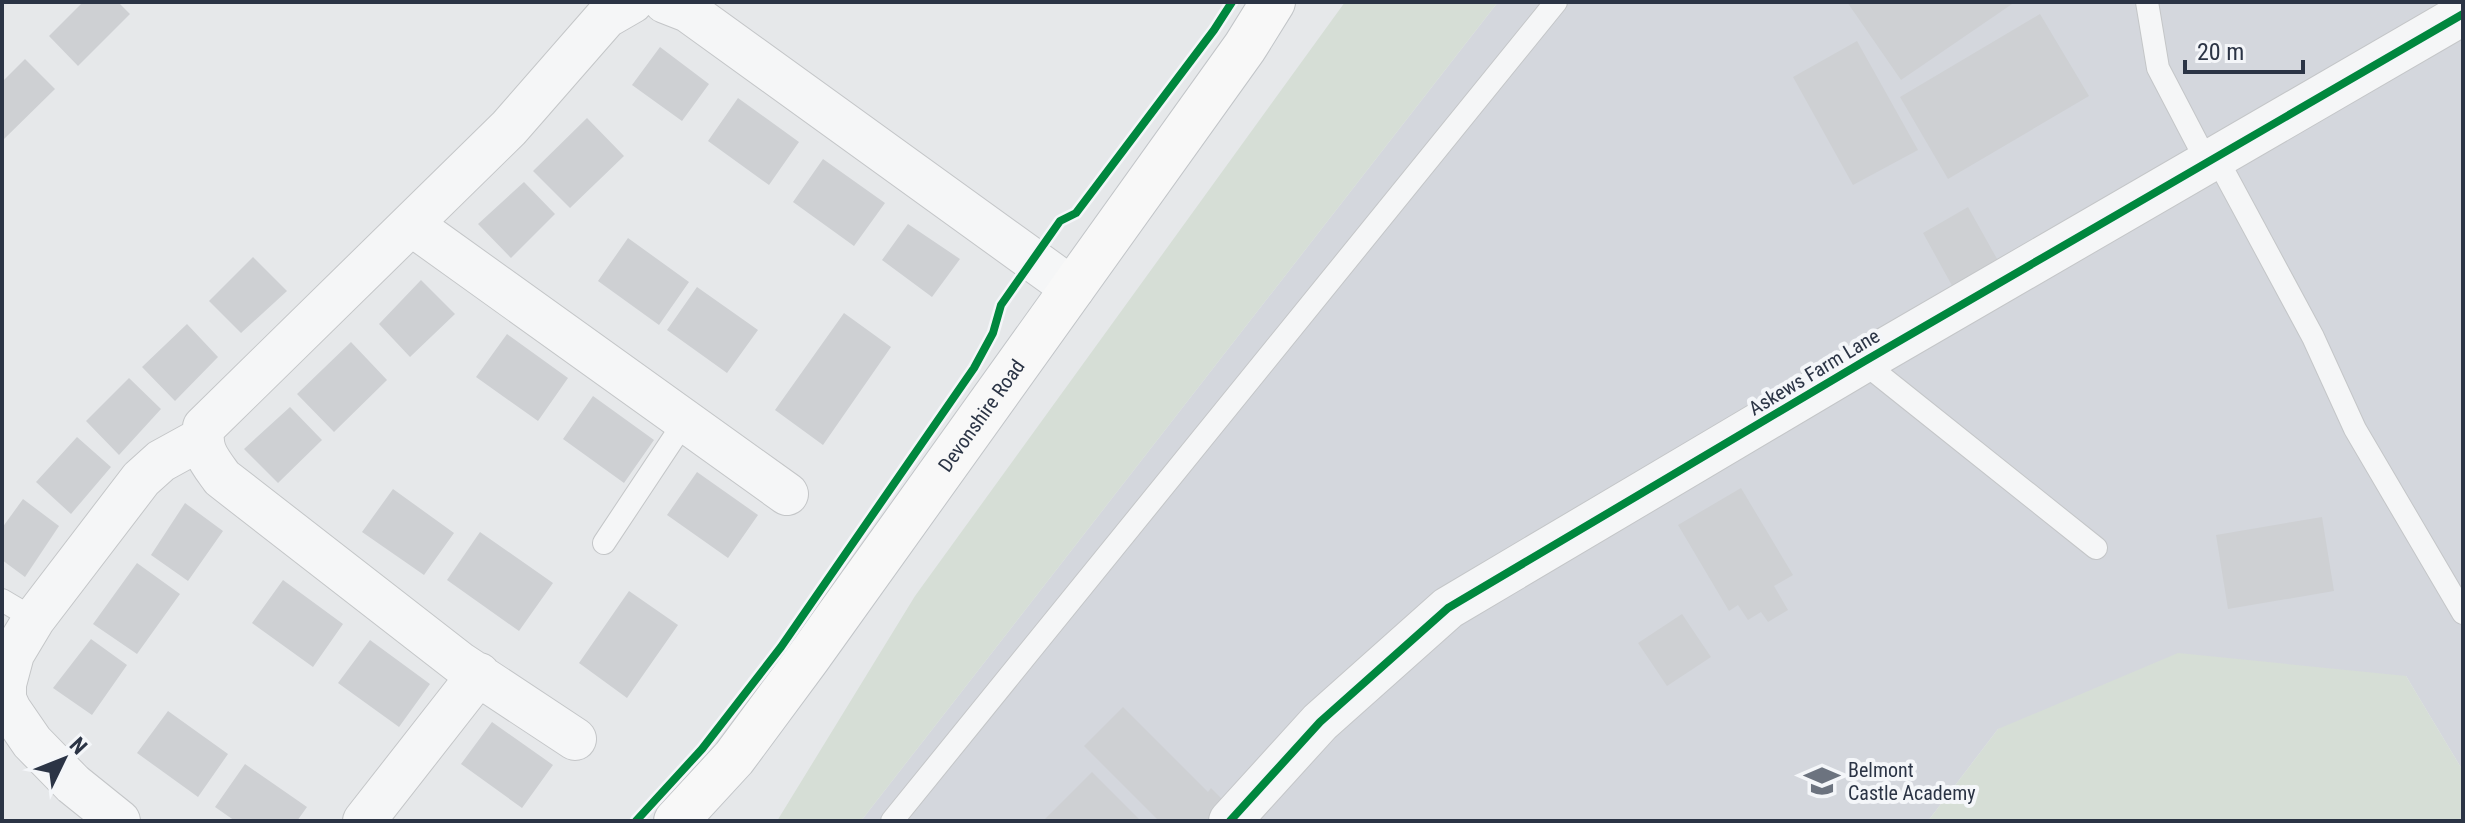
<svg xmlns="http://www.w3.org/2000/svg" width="2465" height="823" viewBox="0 0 2465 823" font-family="'Roboto Condensed',sans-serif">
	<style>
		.built { fill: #d4d7dd }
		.green { fill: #d6ded6 }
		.building { fill: #ced0d3 }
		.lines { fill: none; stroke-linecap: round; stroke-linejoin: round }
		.service-casing { stroke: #c4c6c8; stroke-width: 24 }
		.minor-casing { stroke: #c4c6c8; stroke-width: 44 }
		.primary-casing { stroke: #c2c5c8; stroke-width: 46 }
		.service { stroke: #f5f6f7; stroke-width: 22 }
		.minor { stroke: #f5f6f7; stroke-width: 42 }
		.primary { stroke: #f8f8f8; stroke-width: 44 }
		.cycleway-casing { stroke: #f4f6f9; stroke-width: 13 }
		.cycleway { stroke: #00873e; stroke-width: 8 }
		.labels { text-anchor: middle; stroke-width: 8; stroke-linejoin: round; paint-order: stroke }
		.street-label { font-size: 20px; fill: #2b3445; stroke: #f4f6f9 }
		.poi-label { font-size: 20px; fill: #2b3445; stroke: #f4f6f9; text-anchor: start }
	</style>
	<rect width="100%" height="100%" fill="#e6e8ea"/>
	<path class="built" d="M1498,2H2463V771L2406,676L1998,729L1928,821H861Z"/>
	<path class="green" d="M1345,2H1498L861,821H777L915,596Z
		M2178,653L2406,676L2463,771V821H1928L1998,729Z"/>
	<path class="building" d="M83,2H118L130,14L78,66L49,36Z
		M1847,2H2015L1901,80Z
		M2040,14L2089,96L1948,179L1900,97Z
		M1857,41L1918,150L1853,185L1793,77Z
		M660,47L709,84L682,121L632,85Z
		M25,59L55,89L3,140L2,82Z
		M738,98L799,142L769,185L708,141Z
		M587,118L624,156L570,208L533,171Z
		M823,159L885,203L854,246L793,202Z
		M524,182L555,214L511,258L478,224Z
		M1968,207L2001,266L1955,291L1923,233Z
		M908,224L960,259L932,297L882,260Z
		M628,238L689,282L659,325L598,281Z
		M253,257L287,291L241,333L209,301Z
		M421,280L455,314L410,357L379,324Z
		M697,287L758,330L727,373L667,330Z
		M844,313L891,347L823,445L775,410Z
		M187,324L218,357L175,401L142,367Z
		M507,334L568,378L538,421L476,377Z
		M351,342L387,380L334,432L297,394Z
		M129,378L161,409L119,455L86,421Z
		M593,396L654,440L624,483L563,439Z
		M290,407L322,440L278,483L244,449Z
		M77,437L111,467L71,514L36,482Z
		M697,472L758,515L728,558L667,515Z
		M1741,488L1793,575L1774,586L1788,610L1768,622L1761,612L1748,620L1738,605L1729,611L1678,525Z
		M393,489L454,533L424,575L362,532Z
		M23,499L59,526L25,577L2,560V528Z
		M185,503L223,531L188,581L151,555Z
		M2322,517L2334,591L2228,609L2216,535Z
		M480,532L553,583L519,631L447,580Z
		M137,563L180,594L137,654L93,624Z
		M283,580L343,624L313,667L252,623Z
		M629,591L678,625L627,698L579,663Z
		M1682,614L1711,657L1667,686L1638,643Z
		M91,639L127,665L92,715L53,688Z
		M370,640L430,684L399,727L338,683Z
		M1123,707L1208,792L1211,788L1226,803L1208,821H1159L1084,746Z
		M168,711L228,754L198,797L137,753Z
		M492,722L553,765L522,808L461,764Z
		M245,764L307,807L297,821H235L215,807Z
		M1092,772L1141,821H1043Z"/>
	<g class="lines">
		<g class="service-casing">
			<path id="service" d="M2147,2L2158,68L2207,162
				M2216,157L2313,337L2355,429L2463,613
				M1863,362L2096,548
				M604,543L685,421
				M2,600L34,619
				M892,821L1556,2"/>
		</g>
		<g class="minor-casing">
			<path id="minor" d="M665,2L688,11L1073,289
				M412,225L787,494
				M575,739L460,663L222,478C209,460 199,449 204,427L509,128L606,17L632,2
				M119,821L73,784L32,742L10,710L5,699V684L13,654L34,619L141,479L161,461L201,439
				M364,821L479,674
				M1230,821L1320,722L1448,608L1863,362L2463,14"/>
		</g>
		<g class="primary-casing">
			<g id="primary">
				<path id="s1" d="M676,821L734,758L808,658L1245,47L1273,2"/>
			</g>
		</g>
		<use href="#service" class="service"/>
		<use href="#minor" class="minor"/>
		<use href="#primary" class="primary"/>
		<g class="cycleway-casing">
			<path id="cycleway" d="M636,821L702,749L781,647L974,368L993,333L1001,305L1060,221L1076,213L1214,30L1232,2
				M1230,821L1320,722L1448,608L1863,362L2463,14"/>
		</g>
		<use href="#cycleway" class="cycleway"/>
	</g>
	<defs>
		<g id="school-bare" transform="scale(2.76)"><path d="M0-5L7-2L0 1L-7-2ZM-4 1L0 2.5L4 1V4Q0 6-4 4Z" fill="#6c737f" stroke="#f4f6f9" stroke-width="2.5" paint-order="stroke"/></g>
	</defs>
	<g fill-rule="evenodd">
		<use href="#school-bare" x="1822" y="781"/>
	</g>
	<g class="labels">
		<g class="street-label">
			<text transform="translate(1814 372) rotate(-31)" y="7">Askews Farm Lane</text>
			<text dy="7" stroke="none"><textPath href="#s1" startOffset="508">Devonshire Road</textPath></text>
		</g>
		<g class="poi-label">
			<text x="1848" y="777">Belmont<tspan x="1848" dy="23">Castle Academy</tspan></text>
		</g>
	</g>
	<rect width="2465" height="823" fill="none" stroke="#2b3445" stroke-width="8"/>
	<g transform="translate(64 759) rotate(47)" stroke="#f4f6f9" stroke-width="6" paint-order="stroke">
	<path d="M0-6L14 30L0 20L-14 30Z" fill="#2b3445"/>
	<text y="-12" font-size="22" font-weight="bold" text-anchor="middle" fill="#2b3445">N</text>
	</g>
	<path d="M2185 60v12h118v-12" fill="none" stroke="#2b3445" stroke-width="4"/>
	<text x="2197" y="60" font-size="24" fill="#2b3445" stroke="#f4f6f9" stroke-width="6" paint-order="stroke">20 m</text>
</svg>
